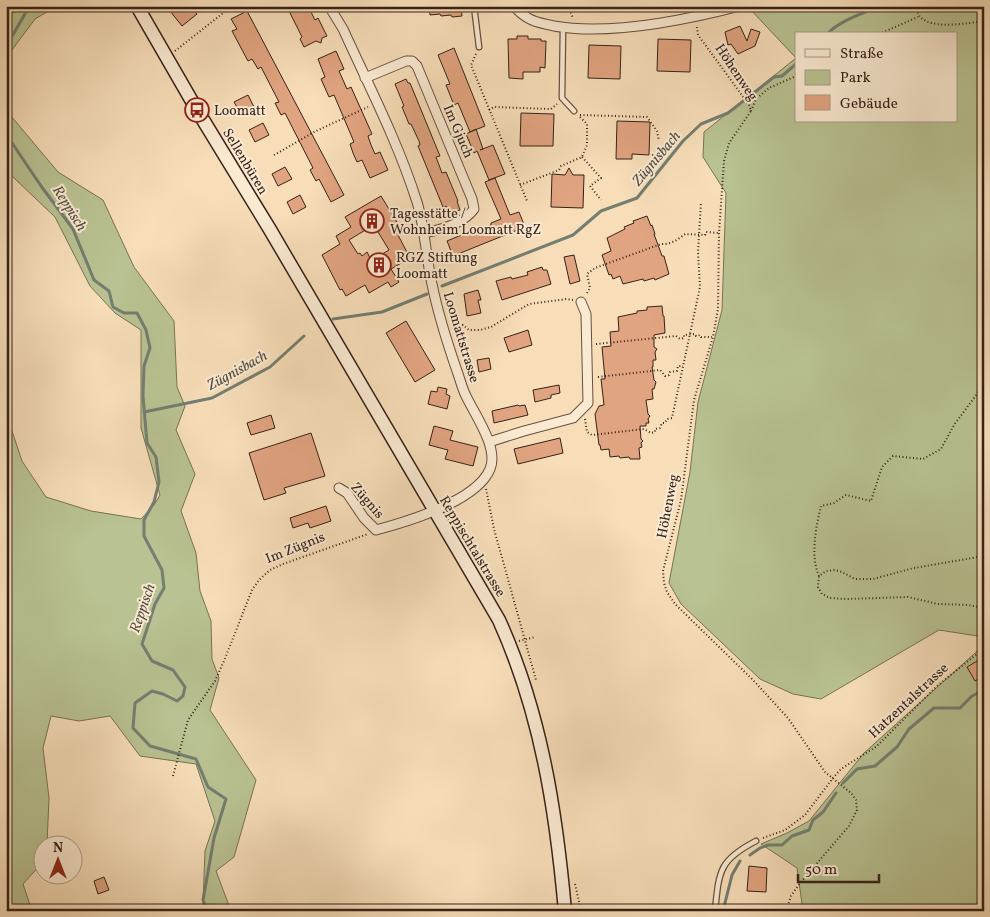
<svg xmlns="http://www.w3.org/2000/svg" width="990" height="917" viewBox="0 0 990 917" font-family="Vollkorn,serif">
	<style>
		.green { fill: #b9c292; stroke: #787255 }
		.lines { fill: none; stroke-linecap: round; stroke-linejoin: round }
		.stream { stroke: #747e71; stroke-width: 3 }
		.building { fill: #e1a480; stroke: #362118; fill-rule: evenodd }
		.service-casing { stroke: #665040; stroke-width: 7 }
		.minor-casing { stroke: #665040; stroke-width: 11 }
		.secondary-casing { stroke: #362118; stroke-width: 15 }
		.path { stroke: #362118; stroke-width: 2; stroke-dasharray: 1 2.5; stroke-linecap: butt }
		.service { stroke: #faead2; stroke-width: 4.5 }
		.minor { stroke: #faead2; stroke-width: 9 }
		.secondary { stroke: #faead2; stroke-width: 12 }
		.labels { text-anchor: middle; stroke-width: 4; stroke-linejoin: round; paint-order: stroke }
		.street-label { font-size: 14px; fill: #362118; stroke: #faead2 }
		.poi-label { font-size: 14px; fill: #362118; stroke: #faead2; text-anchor: start }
		.water-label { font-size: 15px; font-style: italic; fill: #555045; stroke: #faead2 }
	</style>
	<rect width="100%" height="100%" fill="#f7deb9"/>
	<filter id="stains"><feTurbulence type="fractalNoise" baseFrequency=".004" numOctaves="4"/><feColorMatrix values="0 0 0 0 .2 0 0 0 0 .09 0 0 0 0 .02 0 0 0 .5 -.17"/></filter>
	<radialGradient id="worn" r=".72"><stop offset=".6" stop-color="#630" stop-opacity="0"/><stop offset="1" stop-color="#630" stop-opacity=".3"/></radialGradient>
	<path class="green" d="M13,6H57L35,19L12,50L6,61V10Z
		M755,6H984V637L939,630L821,699L793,694L760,679L681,604L669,583L690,472L698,402L722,310L726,193L703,157L704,132L796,58V121H956V34H796V58L749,8Z
		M6,110L58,172L103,200L134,267L174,321L177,387L185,406L176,430L195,474L181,511L196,553L200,591L211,621L212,659L219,678L210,710L256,780L234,857L216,871L231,911H206L203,903L205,851L215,821L196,764L140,756L110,716L79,721L51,716L43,748L49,798L47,844H42V863L23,884L32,911H6V413L22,461L46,497L91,511L141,519L154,505L160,495L141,428V330L115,313L90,286L55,217L15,179L6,168Z
		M984,645V911H803L797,868L761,844L787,833L809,821L864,753Z"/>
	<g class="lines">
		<path class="stream" d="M827,34C842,19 861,15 879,6
			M6,47L26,12L34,6
			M6,134L41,186L73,229L94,280L109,291L113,307L124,313H137L146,330L150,348L144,366L143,396L147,443L156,457L159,482L154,502L144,520V536L162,570L164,588L155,604L142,644L152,661L173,670L185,687L183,696L177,701L163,694L152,691L135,703L133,728L150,746L196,759L208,787L226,799L214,838L203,900L207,911
			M442,286L573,235L601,211L637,198L683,141L701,124L728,113L774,77L782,76L796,64
			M333,319L382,312L427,294
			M144,412L212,398L270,367L304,336
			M843,783L857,769L875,766L897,747L909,729L934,708H960L972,696L984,690
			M750,855L760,848L768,845H782L792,836L809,830L813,820L823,812L836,793
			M723,911L732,875L740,861"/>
	</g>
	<path class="building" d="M176,6H190L197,14L182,26L170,11Z
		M296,6H308L315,20L318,18L327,36L322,38L321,43L316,41L304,47L300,39L302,37L289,11Z
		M429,6H461L462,16L452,17L451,15L441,16L440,14L430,15Z
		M247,11L344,195L331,202L319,179L316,181L310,170L313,168L285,113L281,115L275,103L279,102L261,67L258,69L252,59L248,61L232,31L237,29L231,19Z
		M740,26L747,41L751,29L760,32L755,46L738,54L731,44L728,45L725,32Z
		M517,36H528V39H541V41H546L545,68L540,67V72H523V79L509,78L508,39H517Z
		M658,39L691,40L690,72L657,71Z
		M589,45L621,46L620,79L588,78Z
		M454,48L485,126L470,132L458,103L454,105L446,85L450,84L438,55Z
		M336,51L344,69L339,71L347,89L351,87L372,134L368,136L371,145L375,154L380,152L388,170L370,178L362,160L357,162L353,153L350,144L354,142L334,95L329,97L321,79L325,77L318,59Z
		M406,79L408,83H410L440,156L436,157L442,173L446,172L458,201H457L460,210L450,214L446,206L443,207L418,146L420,145L419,141L411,124H409L402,107L404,106L395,84Z
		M248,95L254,107L241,114L234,102Z
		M521,113L554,114L553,146H520Z
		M617,121L650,122L649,155L632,154V159H616Z
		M263,123L269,135L255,142L249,130Z
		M476,129L483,149L480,150L493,145L505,174L489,180L477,151L474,153L466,134Z
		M285,167L292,179L278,186L272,174Z
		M569,168L573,175H584L583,208L551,207L552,174L565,175Z
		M495,178L510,215L519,212L525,227L453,256L447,241L476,229V230L491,225V223L501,219L485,182Z
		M300,195L306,207L293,214L287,202Z
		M381,196L403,232L398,235L410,258L391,269L399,282L391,287L388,282L369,293L365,285L346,296L342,289L340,290L322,255L340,244L336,236L351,227L345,217ZM375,227L389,250L374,259L373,256L370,258L367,252L362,256L360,253L358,254L349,240L367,229L368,231Z
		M647,216L651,226L652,225L655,234H654L662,256H664L665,260L669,274L655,280L654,278L644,281L643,279L623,284L620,276L613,279L611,274L609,275L602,255L611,251L607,238L625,229L624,227L634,223L633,221Z
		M574,255L580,281L570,284L564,257Z
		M542,267L543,270H547L551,284L502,300L496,281L511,277L512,279L528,275L527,272Z
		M478,290L481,300H478L481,313L467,316L464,294Z
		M662,306L663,316H664L665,333L654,335V347L657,349L655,352L656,360H653V367H652L654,380L656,382L654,389H652L653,399L646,400L648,414L650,416L648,419L649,423H646V426H640L641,439L643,441L641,443L642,447L639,448L640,459H630L629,457L620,458L619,456L610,457L609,449L601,450L600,445H599L595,414L599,406L604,405L601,379H605L602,347L611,346L610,332L619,331L618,317L637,313V311L647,310V307Z
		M406,321L435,370L415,382L386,333Z
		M528,330L532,345L509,352L504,338Z
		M489,358L491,369L479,372L477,360Z
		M559,385L560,393L551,395V398L535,402L533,390Z
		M438,387L447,389L446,394L450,396L447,409L428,404L431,391L437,392Z
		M518,405L519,406L525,405L528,415L494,423L492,411Z
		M271,415L275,428L251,435L247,423Z
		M434,426L453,431L450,440L478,447L473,466L445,459L448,450L429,445Z
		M311,433L325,476L284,488L286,493L264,500L249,453Z
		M560,438L563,453L518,464L514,449Z
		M326,506L331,521L310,528L308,523L293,528L290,518Z
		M984,657V676L975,681L967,667Z
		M749,866L767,868L766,892L747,891Z
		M104,877L109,890L98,894L94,881Z"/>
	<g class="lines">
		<g class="service-casing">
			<path id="service" d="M474,6L479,47
				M563,27L562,98L574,111
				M715,911C719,871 719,860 756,841"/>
		</g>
		<g class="minor-casing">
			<path id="minor" d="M329,6L343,29C369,86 398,142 417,202C425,229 426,257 432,284C438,314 447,342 457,371C460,379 462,388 466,396C475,415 499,448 490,469C477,501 406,522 376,530L364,518L347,493L339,488
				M514,6C518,11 523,15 528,18C536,23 546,24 554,26C610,36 686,20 740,6
				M365,78L406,61H412L417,66L472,199L474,209C464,223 440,230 424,233
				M489,442L524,431L573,418L588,403L586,314L581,302"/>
		</g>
		<g class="secondary-casing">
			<path id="secondary" d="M137,6L197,110L269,228L499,620C541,713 556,810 565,911"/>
		</g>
		<path class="path" d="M568,6L573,18
			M915,6C917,10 918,14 920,17C933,30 968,23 984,21
			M6,20L20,6
			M697,27L698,35L749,105L751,111L729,143L724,161L719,233L718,309L713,337L694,400L681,500L663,571L664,583L667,592L675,604L753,680L788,718L825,772L851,793L856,800L857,810L849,826L800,883L791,896L786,911
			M879,34L918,17
			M175,51L232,6
			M476,54L471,65L527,201
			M489,110L494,107L551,109L557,104
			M751,111L756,99L769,88L796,76
			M580,115L647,117L657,131L659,141
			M274,155L316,131L368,107
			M582,157L601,178L590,186L601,200
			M520,185L559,170L561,166L582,157L587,145V124L579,116
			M587,293L590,288L587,274L595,268L661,244C670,245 679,239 685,234L705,235L706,232L719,233
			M452,328L463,325L469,330H480L491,327L529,304L567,299L573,300
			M596,344L676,336L680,339L684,338V335L695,334L696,336L700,335L701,337H712
			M598,377L660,370L665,376L669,375L670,372L677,371L678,366H683
			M585,419L587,432L592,435L644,429L651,433L655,432V429L660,428L662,423H665L667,419L672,418L700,287L698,252L701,202
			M486,489L494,529L536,680
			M984,556L914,568L873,579H855L842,572L835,570L826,571L819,576L818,587L822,594L830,598L847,599L908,597L938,604L968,605L984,608
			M819,576C810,556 816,527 821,506L834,503L846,495L871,501L882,467L893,456L923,459L941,449L954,425L977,394L984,376
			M519,641L535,637
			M173,776L188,720L215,681L224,661L252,590L259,580L270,570L283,564L368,534
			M763,838L785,830L805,815L833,778L841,769L877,746L937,686L977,654L984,652
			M575,884L581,911"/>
		<use href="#service" class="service"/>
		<use href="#minor" class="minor"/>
		<use href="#secondary" class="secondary"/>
	</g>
	<defs>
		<g id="bus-ring" transform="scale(1.25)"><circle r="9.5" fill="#faead2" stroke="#8f2418" stroke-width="1.5"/><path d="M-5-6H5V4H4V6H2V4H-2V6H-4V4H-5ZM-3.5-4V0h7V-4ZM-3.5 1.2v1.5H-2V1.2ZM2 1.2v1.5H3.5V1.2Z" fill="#8f2418"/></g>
		<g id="building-ring" transform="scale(1.25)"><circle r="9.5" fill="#faead2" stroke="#8f2418" stroke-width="1.5"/><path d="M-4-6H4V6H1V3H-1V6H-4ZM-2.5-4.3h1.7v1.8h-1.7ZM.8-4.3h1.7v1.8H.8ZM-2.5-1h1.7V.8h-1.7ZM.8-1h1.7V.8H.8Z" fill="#8f2418"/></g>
	</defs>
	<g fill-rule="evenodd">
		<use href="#bus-ring" x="197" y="110"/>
		<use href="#building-ring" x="372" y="221"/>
		<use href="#building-ring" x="379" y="265"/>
	</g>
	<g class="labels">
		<g class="street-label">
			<text transform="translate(737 72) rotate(56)" y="5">Höhenweg</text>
			<text transform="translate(459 131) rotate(67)" y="5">Im Gjuch</text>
			<text transform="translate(246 161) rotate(59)" y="5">Sellenbüren</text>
			<text transform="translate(462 337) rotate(73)" y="5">Loomattstrasse</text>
			<text transform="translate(368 500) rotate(49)" y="5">Zügnis</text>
			<text transform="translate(667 506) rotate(-79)" y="5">Höhenweg</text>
			<text transform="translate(473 546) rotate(59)" y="5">Reppischtalstrasse</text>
			<text transform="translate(295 547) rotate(-22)" y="5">Im Zügnis</text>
			<text transform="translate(908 700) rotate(-43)" y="5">Hatzentalstrasse</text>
		</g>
		<g class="poi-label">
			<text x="214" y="115">Loomatt</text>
			<text x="390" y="218">Tagesstätte /<tspan x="390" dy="16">Wohnheim Loomatt RgZ</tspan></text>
			<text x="396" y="262">RGZ Stiftung<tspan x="396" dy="16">Loomatt</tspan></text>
		</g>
		<g class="water-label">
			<text transform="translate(656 158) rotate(-50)" y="5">Zügnisbach</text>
			<text transform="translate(70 208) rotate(58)" y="5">Reppisch</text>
			<text transform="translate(237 370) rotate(-29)" y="5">Zügnisbach</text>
			<text transform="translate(142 608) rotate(-71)" y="5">Reppisch</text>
		</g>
	</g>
	<rect width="990" height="917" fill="none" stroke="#f7deb9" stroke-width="25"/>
	<rect x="8" y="8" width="975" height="902" fill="none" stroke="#362118" stroke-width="2.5"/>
	<rect x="12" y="12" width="965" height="892" fill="none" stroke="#362118"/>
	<rect x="795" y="32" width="162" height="90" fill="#faead2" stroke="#ac9a88"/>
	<rect x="805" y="49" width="25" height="8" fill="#faead2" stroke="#ac9a88"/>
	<text x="840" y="58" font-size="15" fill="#362118">Straße</text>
	<rect x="805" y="70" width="25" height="15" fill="#b9c292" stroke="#ac9a88"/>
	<text x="840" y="82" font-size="15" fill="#362118">Park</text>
	<rect x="805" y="95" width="25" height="15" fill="#e1a480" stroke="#ac9a88"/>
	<text x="840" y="108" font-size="15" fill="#362118">Gebäude</text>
	<g transform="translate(58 860)"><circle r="24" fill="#faead2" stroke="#ac9a88"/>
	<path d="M0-4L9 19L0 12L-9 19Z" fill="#8f2418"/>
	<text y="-8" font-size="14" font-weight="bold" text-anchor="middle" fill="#362118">N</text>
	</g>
	<path d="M798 874v8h81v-8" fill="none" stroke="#362118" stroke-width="2.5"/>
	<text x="805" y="874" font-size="15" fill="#362118" stroke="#faead2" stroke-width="4" paint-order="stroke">50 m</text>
	<rect width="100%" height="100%" filter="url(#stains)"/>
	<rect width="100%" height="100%" fill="url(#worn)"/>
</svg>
